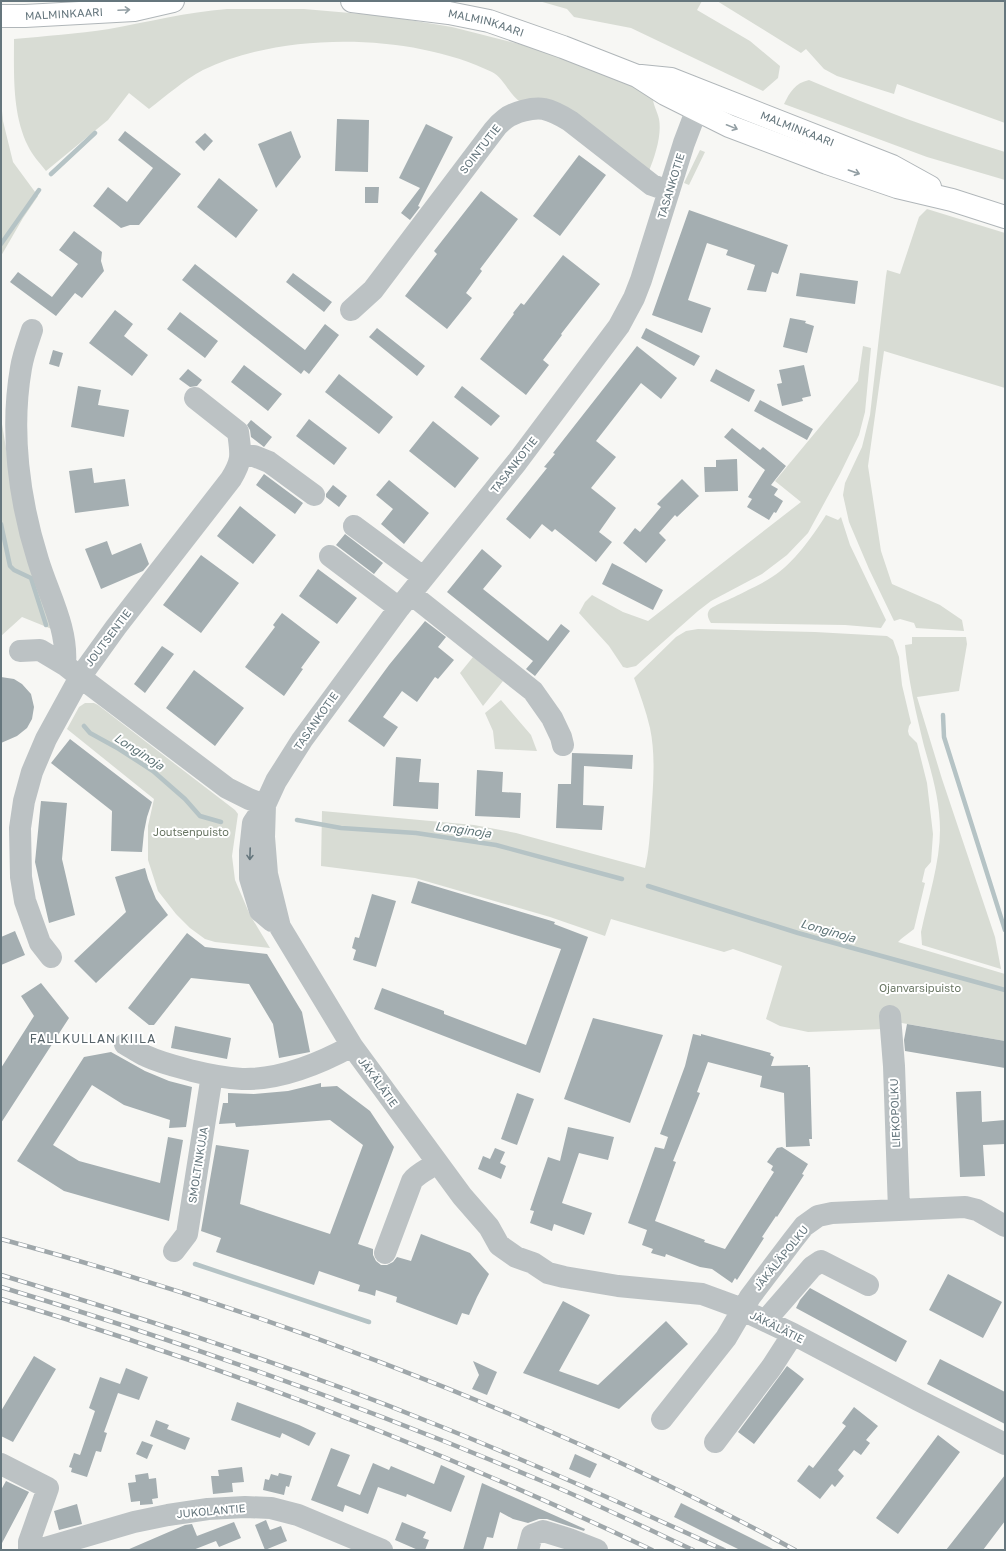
<svg xmlns="http://www.w3.org/2000/svg" width="1006" height="1551" viewBox="0 0 1006 1551" font-family="'Golos Text',sans-serif">
	<style>
		.green { fill: #d8dcd4 }
		.lines { fill: none; stroke-linecap: round; stroke-linejoin: round }
		.stream { stroke: #b5c3c5; stroke-width: 4.5 }
		.building { fill: #a4aeb1 }
		.major-casing { stroke: #b0b6b9; stroke-width: 24 }
		.minor { stroke: #bcc2c4; stroke-width: 22 }
		.major { stroke: #fff; stroke-width: 22 }
		.rail-casing { stroke: #9fa7aa; stroke-width: 4.5 }
		.rail { stroke: #fff; stroke-width: 3; stroke-dasharray: 9; stroke-linecap: butt }
		.oneway { stroke: #939fa4 }
		.oneway2 { stroke: #65767d }
		.labels { text-anchor: middle; stroke-width: 4; stroke-linejoin: round; paint-order: stroke }
		.street-label { font-size: 11px; fill: #65767d; stroke: #fff }
		.park-label { font-size: 11px; fill: #697663; stroke: #fff }
		.water-label { font-size: 12px; font-style: italic; fill: #5f7578; stroke: #fff }
		.neighbourhood-label { font-size: 12px; letter-spacing: 1px; fill: #566369; stroke: #fff }
	</style>
	<rect width="100%" height="100%" fill="#f7f7f4"/>
	<path class="green" d="M539,1H702L697,10L750,41L780,66L778,78L763,91L631,28L574,17L567,9Z
		M717,1H1005V123L897,84L894,94L837,76L824,69L806,49L801,53Z
		M227,9H304L385,16L452,27L535,48L638,86L653,95C652,104 657,110 659,119C662,135 655,156 649,171C606,149 562,127 521,102C510,96 503,77 492,72C412,33 284,31 203,70C184,80 166,96 149,109L129,93L108,120L46,171C40,163 32,155 28,146C12,114 14,74 14,39C45,36 77,34 109,29C148,22 187,12 227,9Z
		M809,80C872,107 940,132 1005,152V180L927,157L784,104C790,92 795,83 809,80Z
		M1,101L3,121L13,162L38,196L23,218L1,256Z
		M700,150L705,152L689,185L684,183Z
		M927,209L1005,233V388L884,351L868,466L881,551L892,584L940,605L962,620L964,631L916,628L914,623L900,619L894,621L869,569L849,522L843,495L845,483L862,447L870,415L886,276L887,270L900,274L919,217Z
		M863,346L871,348L865,412L859,435L840,474L808,533L787,555L762,574L711,601L698,611L636,666L627,668L623,667L609,646L579,613L585,602L592,595L623,612L648,621L801,502L775,481L858,381Z
		M1,418L18,521L59,632L22,617L1,636Z
		M826,515L838,520L841,517L850,545L886,620L881,628L845,625L711,623C708,618 706,614 710,609C715,605 740,595 748,590C756,586 765,582 772,577C794,563 812,537 826,515Z
		M698,629L815,632L887,636L893,640L899,657L902,685L911,723L909,726L908,731L909,735L917,743L927,783L933,834L931,862L925,869L922,882L925,883L914,929L901,939L898,942L1005,974V1041L896,1022L884,1029L808,1032L780,1026L766,1019L782,966L733,949L724,952L611,919L605,936L550,917L415,878L321,866L322,811L474,825L516,833L645,868C649,852 650,834 651,817C653,788 656,756 650,728C646,711 640,694 634,678L676,637L686,631Z
		M912,637H966L967,644L959,691L917,697L942,779L995,937L1001,969L922,945L921,932C928,899 940,863 940,830C940,801 932,774 924,746C916,713 908,679 905,645L912,644Z
		M473,657L503,681L483,706L460,673Z
		M501,700L531,735L537,751L495,749L493,731L485,713Z
		M85,703H94L98,705L235,810L238,814L232,856L235,880L250,915L270,948L215,942L205,939L190,928L176,914L158,891L148,860V826L154,799L67,729L79,707Z"/>
	<g class="lines">
		<path class="stream" d="M51,174L95,133
			M1,244L39,190
			M1,524L10,566L14,570L31,578L46,625
			M943,715L944,737L1005,930
			M84,726L90,733L119,749L153,771L185,799L200,816L221,822
			M297,820L341,828L416,833L496,845L622,879
			M648,886L798,933L1005,990
			M195,1264L369,1322"/>
	</g>
	<path class="building" d="M337,119L369,120L368,172L335,171Z
		M426,124L453,137L418,206L420,207L410,220L401,213L420,188L399,178Z
		M125,131L181,174L139,225H130L121,228L93,206L108,187L127,202L153,168L118,140Z
		M291,131L301,157L276,188L258,144Z
		M205,133L213,141L204,151L195,142Z
		M579,155L606,175L560,236L533,216Z
		M219,178L258,210L236,238L197,207Z
		M365,187H379L378,203H365Z
		M481,191L518,219L480,269L482,271L466,293L472,298L447,329L405,296L437,254L434,251Z
		M689,210L788,245L778,274L772,272L766,292L747,290L755,265L726,255L728,250L707,243L688,300L711,308L702,333L652,315Z
		M74,231L102,252L101,261L104,271L82,298L75,293L56,316L10,282L18,272L52,297L78,264L59,250Z
		M563,255L600,284L561,334L562,335L543,360L549,365L526,395L480,359L514,314L513,313L521,303L524,305Z
		M195,264L305,350L325,324L339,335L309,374L304,370L301,374L182,280Z
		M293,273L332,302L324,312L286,282Z
		M800,273L858,281L855,304L796,296Z
		M115,310L133,324L124,336L148,355L132,376L89,343Z
		M180,312L218,341L205,358L167,329Z
		M790,318L806,321L805,323L814,326L807,353L783,347Z
		M377,328L425,366L417,376L369,337Z
		M646,328L700,356L694,366L641,338Z
		M637,346L677,378L661,399L641,383L596,441L616,457L591,488L616,508L599,532L612,542L596,562L555,529L552,532L542,524L530,539L506,519L547,468L544,467L555,454L553,453Z
		M53,350L63,353L59,367L49,364Z
		M244,365L282,394L268,411L231,382Z
		M804,365L811,396L802,398L803,401L782,406L777,384L782,383L779,370Z
		M188,369L202,380L197,386L190,387L179,379Z
		M716,369L755,390L749,402L710,381Z
		M339,374L393,417L379,434L325,392Z
		M78,386L101,390L98,405L129,410L124,437L71,427Z
		M462,386L500,416L491,426L454,397Z
		M760,400L813,429L807,440L754,411Z
		M309,419L347,448L334,465L296,436Z
		M251,420L272,437L264,447L251,437L250,430L247,425Z
		M433,421L479,458L455,488L409,451Z
		M732,428L760,450L763,447L786,466L771,485L778,489L774,495L783,501L776,513L774,512L769,520L747,507L752,499L748,497L765,470L724,437Z
		M737,459L738,491L705,492L704,467H716V460Z
		M92,468L94,483L125,479L129,506L75,513L69,471Z
		M264,474L303,503L295,514L256,485Z
		M682,479L699,496L677,517L675,515L659,533L666,540L646,563L623,543L635,528L640,532L661,507L657,504Z
		M389,480L429,513L404,544L381,524L393,509L376,495Z
		M333,485L347,496L339,507L326,497V494Z
		M240,506L276,535L253,564L217,536Z
		M345,534L383,563L374,574L336,545Z
		M107,541L112,555L141,543L149,564L143,571L101,589L85,549Z
		M482,549L502,566L483,589L548,641L561,624L570,631L535,676L526,669L533,661L447,592Z
		M201,555L239,583L201,633L163,605Z
		M612,563L663,590L653,610L602,584Z
		M318,569L357,598L337,624L299,596Z
		M282,613L320,642L301,668L303,669L284,696L245,667L275,627L273,625Z
		M425,621L446,637L438,647L454,660L438,679L435,677L417,702L402,691L383,717L398,727L384,747L348,721L389,665Z
		M162,646L174,654L145,693L134,684Z
		M194,670L244,708L215,746L166,708Z
		M1,677L14,679L22,684L31,694L34,707L32,719L27,728L17,736L1,743Z
		M70,739L152,802L147,817L144,832L142,852L111,851L112,811L51,763Z
		M572,753L633,755L632,769L584,766L583,805L604,806L602,830L556,828L558,784H571Z
		M396,757L421,759L419,782L439,783L438,809L393,806Z
		M477,770L503,772L502,792L521,793L520,818L475,816Z
		M41,801L67,803L62,859L75,915L49,923L35,862Z
		M145,868L148,879L156,899L168,915L96,983L74,961L126,912L115,877Z
		M418,881L555,922L554,924L588,937L540,1073L374,1009L382,988L444,1011V1014L526,1045L561,949L411,903Z
		M372,894L396,901L376,967L353,960L356,950L352,948L355,937L359,938Z
		M15,931L25,955L1,965V937Z
		M187,933L205,947L267,954L302,1012L310,1052L279,1058L273,1024L249,984L191,978L154,1025H149L128,1008Z
		M41,983L69,1018L1,1123V1068L34,1016L21,996Z
		M593,1018L663,1035L630,1123L564,1099Z
		M907,1024L1005,1041V1068L905,1051L904,1040Z
		M175,1026L231,1038L227,1059L171,1048Z
		M693,1034L701,1036V1034L771,1053L770,1055L774,1057L771,1066L808,1065V1067H810L812,1139H809L810,1146L786,1147L784,1093L760,1087L762,1076L708,1062L697,1092L700,1093L673,1161L676,1162L655,1221L705,1240L704,1242L725,1249L774,1172L771,1170L773,1166L767,1162L777,1148L782,1147L808,1164L802,1174L804,1175L777,1217L776,1216L762,1237L764,1238L737,1280L735,1278L732,1283L712,1269L700,1267L666,1254L665,1257L651,1253L653,1249L642,1245L647,1230L628,1223L655,1147L664,1149L668,1137L660,1134L685,1066Z
		M111,1052L145,1071L169,1081L192,1087L186,1127L169,1128L170,1120L124,1105L92,1085L53,1145L79,1161L160,1183L168,1137L183,1140L169,1221L64,1191L17,1161L84,1057Z
		M321,1083V1087L337,1086L370,1111L394,1147L358,1244L373,1249V1255L376,1261L381,1265H387L393,1262L397,1257L411,1261L421,1234L470,1253L489,1274L477,1297L469,1315L462,1313L457,1325L396,1302L397,1297L376,1290L375,1296L366,1293L358,1291L360,1285L319,1271L314,1285L216,1252L221,1238L201,1231L216,1145L249,1150L240,1204L330,1234L363,1145L330,1120L236,1127L235,1123L219,1124L223,1103H228V1093L254,1094L288,1091Z
		M981,1091L982,1122L1005,1120V1144L983,1145L985,1176L960,1177L956,1092Z
		M517,1093L534,1099L517,1145L501,1139Z
		M568,1127L614,1137L608,1160L579,1153L562,1203L592,1213L584,1235L554,1224L552,1231L530,1223L534,1211L530,1210L548,1157L560,1161Z
		M495,1148L505,1152L500,1163L506,1166L501,1179L478,1169L483,1156L490,1159Z
		M948,1274L1002,1302L983,1338L929,1310Z
		M810,1288L907,1341L896,1362L796,1308L800,1300Z
		M563,1301L590,1315L559,1371L598,1385L666,1321L688,1344L619,1409L523,1373Z
		M34,1356L56,1369L13,1442L1,1436V1411Z
		M940,1359L1005,1392V1424L927,1384Z
		M473,1361L497,1372L487,1395L472,1389L479,1375Z
		M787,1366L804,1379L754,1444L738,1432Z
		M126,1368L148,1377L139,1400L118,1393L104,1432L107,1433L101,1452L96,1451L87,1477L71,1472L72,1468L69,1467L74,1453L80,1455L95,1411L89,1408L100,1377L120,1384Z
		M237,1402L299,1425L316,1433L309,1446L282,1433L280,1438L231,1420Z
		M854,1407L878,1426L866,1440L870,1443L861,1455L854,1450L838,1470L844,1476L835,1487L832,1484L820,1499L797,1481L809,1465L813,1468L846,1426L842,1423Z
		M156,1420L169,1425L167,1429L190,1438L185,1450L150,1436Z
		M938,1435L960,1452L898,1534L876,1518Z
		M142,1441L153,1445L147,1459L136,1454Z
		M331,1448L350,1455L337,1486L360,1495L373,1463L389,1470L391,1466L434,1484L441,1465L465,1476L451,1512L407,1494L406,1497L378,1487L368,1514L345,1505L343,1512L311,1500Z
		M575,1454L597,1464L590,1478L569,1469Z
		M242,1467L244,1482L232,1483L233,1492L213,1494L211,1476H219L218,1470Z
		M148,1473L149,1479L156,1478L158,1498L152,1499L153,1504L140,1505V1501L131,1502L128,1483L136,1482L135,1475Z
		M279,1473L292,1476L289,1487L286,1486L284,1495L263,1490L265,1479L269,1480L271,1474L278,1476Z
		M1005,1475V1521L983,1550H946Z
		M6,1481L29,1492L1,1545V1490Z
		M482,1483L585,1529L584,1531L547,1519H539L528,1523L513,1519L500,1512L493,1538L487,1537L483,1550H463Z
		M681,1503L775,1550H740L674,1517Z
		M77,1504L82,1524L59,1530L54,1511Z
		M266,1520L270,1530L281,1526L287,1541L265,1550L255,1525Z
		M234,1522L241,1538L219,1547L216,1541L193,1550H127L185,1525L192,1524L197,1536Z
		M402,1522L426,1532L423,1538L429,1540L425,1550H418L395,1540Z"/>
	<g class="lines">
		<g class="major-casing">
			<g id="major">
				<path id="s1" d="M352,1L449,13L489,21L563,47L637,76L665,94L729,126L827,163L897,187L952,200L1005,217"/>
				<path id="s2" d="M1,16H25L134,10L173,1"/>
				<path id="s3" d="M641,76L671,79L892,166L930,187"/>
			</g>
		</g>
		<path class="minor" d="M351,310L373,290L494,130C497,126 501,122 505,119C514,112 533,107 544,109C553,111 562,116 570,121L652,185L669,191
			M32,330C28,342 23,355 21,368C10,431 19,500 38,560C49,596 68,628 65,665
			M195,398L238,432C241,455 243,459 231,479L116,627L80,677L227,788L249,799L265,805
			M241,456H254L269,462L314,495
			M354,526L423,577
			M330,556L399,608
			M411,594L533,691L552,718L561,737L563,745
			M20,651L40,650L65,665L80,677L46,739L32,772L24,801L20,828L21,877L25,901L40,943L51,957
			M265,805L264,837L267,874L280,927L352,1046L462,1196L489,1227L499,1245L516,1257L533,1263L548,1273L564,1277L618,1286L702,1294L732,1305L793,1334L918,1400L1005,1444
			M272,921L260,911L250,878V851L253,823L265,805L276,781L302,740L399,608L517,462L619,326L634,298L641,280L684,143L703,93
			M890,1016L894,1066L899,1210
			M125,1044C132,1048 139,1053 146,1056C161,1063 178,1067 193,1071C209,1075 225,1078 242,1079C280,1080 319,1064 352,1046
			M174,1251L187,1234L212,1075
			M385,1253L412,1181C418,1173 429,1169 437,1163
			M765,1321L812,1267L821,1261L868,1285
			M662,1419L726,1338L750,1297L793,1240L804,1226L818,1216L832,1213L965,1207L977,1210L1005,1226
			M715,1442L771,1368L793,1334
			M1,1464L48,1488L29,1542V1550
			M38,1550L134,1522L168,1515L208,1509L245,1507L271,1508L298,1515L382,1550
			M528,1550L532,1535L543,1531L569,1539L597,1550"/>
		<use href="#major" class="major"/>
		<g class="rail-casing">
			<path id="rail" d="M1,1239C175,1286 346,1345 512,1415C609,1456 703,1500 795,1550
				M1,1275C146,1319 291,1366 432,1423C531,1462 628,1506 724,1550
				M1,1287C183,1342 362,1406 537,1479C590,1501 642,1526 693,1550
				M1,1299C224,1366 442,1450 652,1550"/>
		</g>
		<use href="#rail" class="rail"/>
	</g>
	<defs><path id="oneway-shaft" d="M-6 0H5M1.5-3L5.5 0L1.5 3" fill="none" stroke-width="1.6" stroke-linecap="round" stroke-linejoin="round"/></defs>
	<g class="oneway">
		<use href="#oneway-shaft" transform="translate(124 10) rotate(-3)"/>
		<use href="#oneway-shaft" transform="translate(732 127) rotate(22)"/>
		<use href="#oneway-shaft" transform="translate(854 172) rotate(19)"/>
	</g>
	<use class="oneway2" href="#oneway-shaft" transform="translate(250 854) rotate(92)"/>
	<g class="labels">
		<g class="street-label">
			<text dy="4" stroke="none"><textPath href="#s2" startOffset="63">MALMINKAARI</textPath></text>
			<text dy="4" stroke="none"><textPath href="#s1" startOffset="136">MALMINKAARI</textPath></text>
			<text dy="4" stroke="none"><textPath href="#s3" startOffset="166">MALMINKAARI</textPath></text>
			<text transform="translate(480 149) rotate(-52)" y="4">SOINTUTIE</text>
			<text transform="translate(671 186) rotate(-73)" y="4">TASANKOTIE</text>
			<text transform="translate(514 465) rotate(-52)" y="4">TASANKOTIE</text>
			<text transform="translate(108 638) rotate(-53)" y="4">JOUTSENTIE</text>
			<text transform="translate(316 721) rotate(-55)" y="4">TASANKOTIE</text>
			<text transform="translate(378 1082) rotate(54)" y="4">JÄKÄLÄTIE</text>
			<text transform="translate(895 1113) rotate(-92)" y="4">LIEKOPOLKU</text>
			<text transform="translate(198 1165) rotate(-81)" y="4">SMOLTINKUJA</text>
			<text transform="translate(781 1258) rotate(-51)" y="4">JÄKÄLÄPOLKU</text>
			<text transform="translate(777 1327) rotate(26)" y="4">JÄKÄLÄTIE</text>
			<text transform="translate(211 1511) rotate(-5)" y="4">JUKOLANTIE</text>
		</g>
		<g class="park-label">
			<text x="191" y="836">Joutsenpuisto</text>
			<text x="920" y="992">Ojanvarsipuisto</text>
		</g>
		<g class="water-label">
			<text transform="translate(139 752) rotate(33)" y="4">Longinoja</text>
			<text transform="translate(463 830) rotate(8)" y="4">Longinoja</text>
			<text transform="translate(828 931) rotate(16)" y="4">Longinoja</text>
		</g>
		<g class="neighbourhood-label">
			<text x="93" y="1043">FALLKULLAN KIILA</text>
		</g>
	</g>
	<rect width="1006" height="1551" fill="none" stroke="#65767d" stroke-width="4"/>
</svg>
